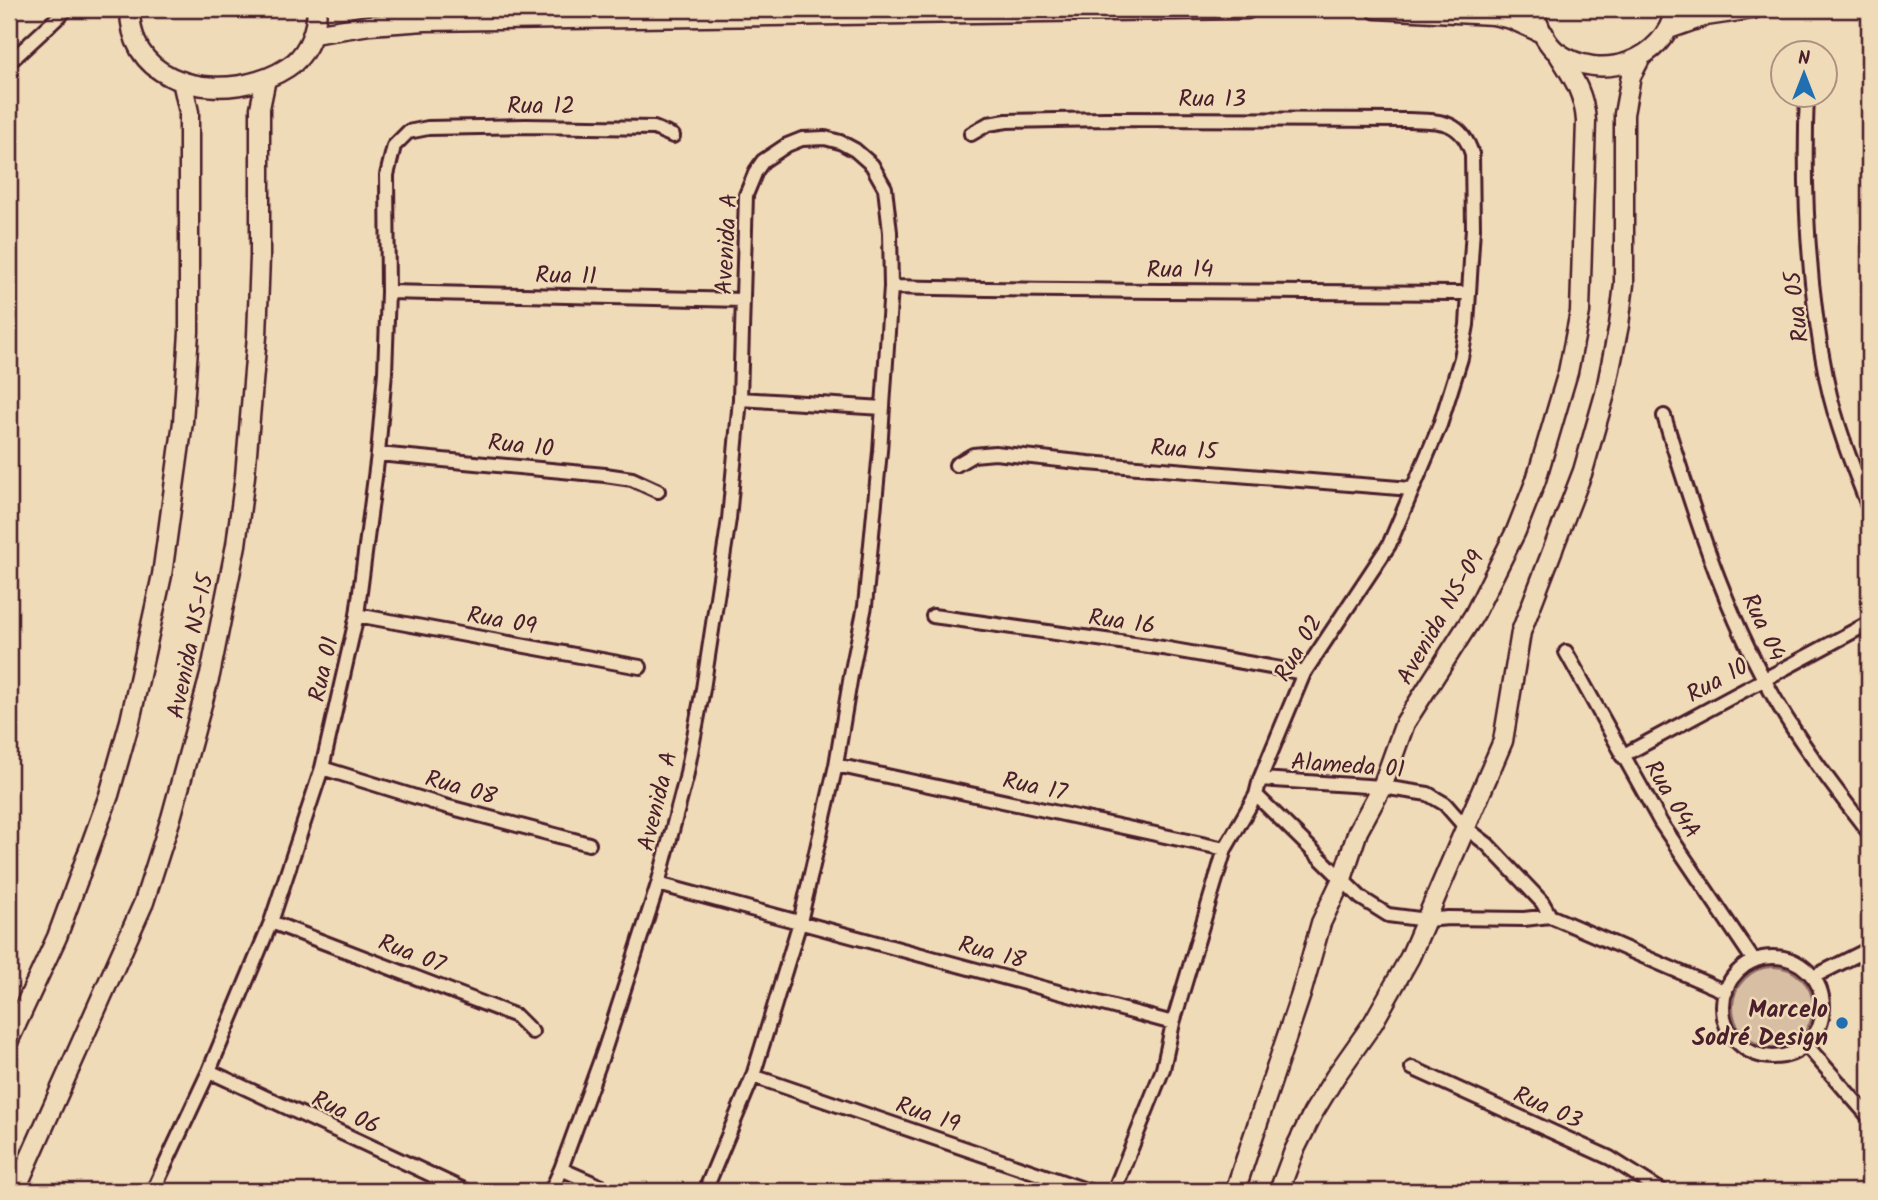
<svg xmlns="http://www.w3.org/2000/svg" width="1878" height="1200" viewBox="0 0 1878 1200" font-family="Kalam,sans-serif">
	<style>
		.green { fill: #d8bfa4; stroke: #916f68; stroke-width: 2 }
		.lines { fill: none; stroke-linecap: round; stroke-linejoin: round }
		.street-casing { stroke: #4a1f2b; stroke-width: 18 }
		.secondary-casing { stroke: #4a1f2b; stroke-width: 23 }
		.street { stroke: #f0dbb9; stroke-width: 12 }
		.secondary { stroke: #f0dbb9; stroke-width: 18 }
		.poi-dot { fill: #1f6fb2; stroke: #f0dbb9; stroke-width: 2.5 }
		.labels { text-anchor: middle; stroke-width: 5; stroke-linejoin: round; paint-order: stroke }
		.street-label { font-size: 24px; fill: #4a1f2b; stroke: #f0dbb9 }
		.poi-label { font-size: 24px; font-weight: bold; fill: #4a1f2b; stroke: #f0dbb9; text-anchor: end }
	</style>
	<rect width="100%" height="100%" fill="#f0dbb9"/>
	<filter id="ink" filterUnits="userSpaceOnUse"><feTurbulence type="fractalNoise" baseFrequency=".0143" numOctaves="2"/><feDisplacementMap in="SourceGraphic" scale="14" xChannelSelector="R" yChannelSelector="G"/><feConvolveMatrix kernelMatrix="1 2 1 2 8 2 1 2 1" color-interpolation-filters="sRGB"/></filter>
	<g filter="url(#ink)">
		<path class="green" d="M1733 1007a40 40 0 1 1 80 0a40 40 0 1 1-80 0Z"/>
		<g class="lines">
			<g class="street-casing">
				<path id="street" d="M9,59L14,58L67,9
					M1807,94C1803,190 1808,288 1827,382C1836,425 1853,467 1869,508
					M971,134L988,124L1007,121L1105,119L1408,120C1439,121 1461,119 1472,154L1473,228L1467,325L1461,358L1440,425L1389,545L1304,673L1260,779L1256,795L1225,849L1173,1023L1163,1069L1114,1191
					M891,287C1083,292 1276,291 1469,293
					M388,292L743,300
					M740,399L883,408
					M1664,416C1697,524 1732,635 1794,730C1817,766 1843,799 1869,833
					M378,454L605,475L632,479L658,491
					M956,465L973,455L995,453L1088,463L1411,489
					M357,615L640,667
					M933,616L1163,648L1304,673
					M1566,652L1661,823L1754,961
					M1622,756L1869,623
					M836,765L1225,849
					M322,768L445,806L589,844
					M1260,779L1382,787L1428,794L1445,804L1466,828L1487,844L1542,902L1550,916
					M1256,795L1361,898L1388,915L1427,920L1448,918L1524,919L1550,916L1726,992
					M658,884L1173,1023
					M271,922L516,1016L532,1032
					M1723 1007a50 50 0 1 1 100 0a50 50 0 1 1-100 0Z
					M1813,977L1869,949
					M1806,1045L1869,1117
					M1412,1068L1610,1158L1662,1191
					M209,1071L466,1191
					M753,1076L1089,1191
					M561,1169L611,1191
					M153,1191L209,1071L271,922L322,768L357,615L378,454L385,372L388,292L387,175L394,146L408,132L428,128L526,126L654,128L673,136
					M551,1191L561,1169L605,1048L658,884L686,778L703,689L729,519L740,399L746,195L756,171L763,161L787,145L802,139L825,138L840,142L855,150L872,165L885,188L890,232L891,287L880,451L865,606L851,675L836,765L800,922L753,1076L705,1191"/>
			</g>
			<g class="secondary-casing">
				<path id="secondary" d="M130,9C130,23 133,38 140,50C170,99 255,95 295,62C310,48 316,28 317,9
					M1376,9L1493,15L1511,19L1544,34
					M1533,9C1537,22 1545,43 1557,52C1600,83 1665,62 1675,9
					M1669,29L1706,16L1753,9
					M313,34L370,25L425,21L1247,9
					M9,1040L57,937L109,795L130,721L162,575L183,422L189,332V112L182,81
					M15,1191L144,902L171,818L210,675L236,545L245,476L257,336L260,257V108L266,79
					M1235,1191L1301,994L1321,923L1342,879L1358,831L1382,787L1405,723L1474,615L1516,531L1536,480L1568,372L1580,312L1586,121C1584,92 1572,76 1557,52
					M1279,1191L1294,1151L1313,1113L1335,1077L1373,1023L1410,957L1503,741L1521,632L1583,471L1605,394L1619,325L1624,284V114L1631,76L1640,59"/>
			</g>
			<use href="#street" class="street"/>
			<use href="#secondary" class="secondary"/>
		</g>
	</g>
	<circle class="poi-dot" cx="1842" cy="1023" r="7"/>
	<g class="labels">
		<g class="street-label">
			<text x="1212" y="106">Rua 13</text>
			<text x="541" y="113">Rua 12</text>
			<text transform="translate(726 244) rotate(-87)" y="8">Avenida A</text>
			<text transform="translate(1180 269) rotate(-1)" y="8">Rua 14</text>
			<text transform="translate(566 275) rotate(1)" y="8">Rua 11</text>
			<text transform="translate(1796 307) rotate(-97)" y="8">Rua 05</text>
			<text transform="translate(521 445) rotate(6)" y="8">Rua 10</text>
			<text transform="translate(1184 449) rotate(4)" y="8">Rua 15</text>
			<text transform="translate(1440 617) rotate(-60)" y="8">Avenida NS-09</text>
			<text transform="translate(502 620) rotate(10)" y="8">Rua 09</text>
			<text transform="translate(1122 621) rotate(8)" y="8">Rua 16</text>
			<text transform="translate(1764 627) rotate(65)" y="8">Rua 04</text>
			<text transform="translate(190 646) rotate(-78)" y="8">Avenida NS-15</text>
			<text transform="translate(1298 648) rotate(-60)" y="8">Rua 02</text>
			<text transform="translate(323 669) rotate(-77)" y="8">Rua 01</text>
			<text transform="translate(1717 680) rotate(-29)" y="8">Rua 10</text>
			<text transform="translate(1348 765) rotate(4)" y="8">Alameda 01</text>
			<text transform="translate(1035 786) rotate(12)" y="8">Rua 17</text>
			<text transform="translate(461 787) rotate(16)" y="8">Rua 08</text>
			<text transform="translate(1673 799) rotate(59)" y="8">Rua 04A</text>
			<text transform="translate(657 801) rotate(-76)" y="8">Avenida A</text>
			<text transform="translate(992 952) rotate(15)" y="8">Rua 18</text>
			<text transform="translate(412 953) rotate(21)" y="8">Rua 07</text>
			<text transform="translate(1548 1107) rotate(24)" y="8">Rua 03</text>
			<text transform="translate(346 1112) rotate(25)" y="8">Rua 06</text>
			<text transform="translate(928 1114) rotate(19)" y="8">Rua 19</text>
		</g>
		<g class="poi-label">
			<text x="1828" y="1017">Marcelo<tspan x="1828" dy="28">Sodré Design</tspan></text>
		</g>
	</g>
	<rect width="1878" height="1200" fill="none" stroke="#f0dbb9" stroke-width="35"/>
	<rect x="18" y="18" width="1843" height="1165" fill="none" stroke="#4a1f2b" stroke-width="2.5" filter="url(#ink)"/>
	<g transform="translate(1804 74)"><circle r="33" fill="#f0dbb9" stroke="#ae9080" stroke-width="2"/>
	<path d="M0-5L12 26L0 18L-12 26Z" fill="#1f6fb2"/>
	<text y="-10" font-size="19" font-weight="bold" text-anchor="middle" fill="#4a1f2b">N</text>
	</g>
</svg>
